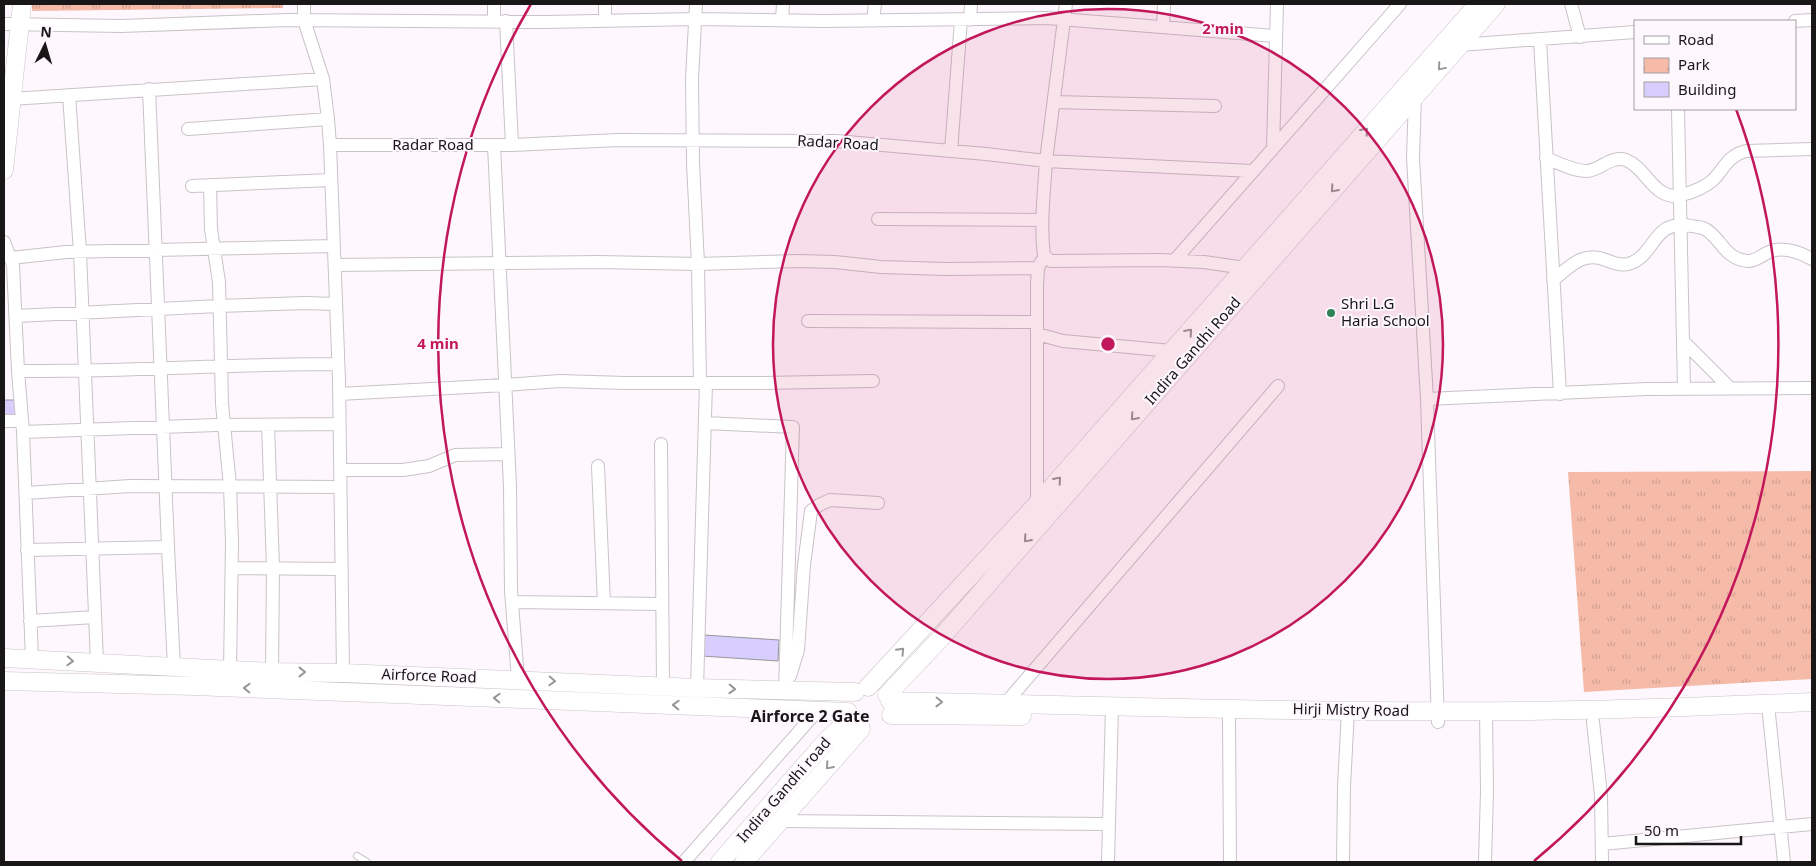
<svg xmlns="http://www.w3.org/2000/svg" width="1816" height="866" viewBox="0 0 1816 866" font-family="'Noto Sans',sans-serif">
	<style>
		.park { fill: url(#park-tufts) }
		.building { fill: #d8cefe; stroke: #96959b }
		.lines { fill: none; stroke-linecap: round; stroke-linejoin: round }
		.lane-casing { stroke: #c9c3c8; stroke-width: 8 }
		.street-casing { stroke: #c9c3c8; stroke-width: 14 }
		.secondary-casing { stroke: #c9c3c8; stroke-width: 19 }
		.lane { stroke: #fff; stroke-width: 6 }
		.street { stroke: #fff; stroke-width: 12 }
		.secondary { stroke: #fff; stroke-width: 18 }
		.oneway { stroke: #979697 }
		.ring { fill: none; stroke: #c2185b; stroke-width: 2.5 }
		.poi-dot { fill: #2f8356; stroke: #fef8fe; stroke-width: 2 }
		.labels { text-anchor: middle; stroke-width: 4; stroke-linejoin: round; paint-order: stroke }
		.street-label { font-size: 15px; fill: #181617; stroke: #fef8fe }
		.poi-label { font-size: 15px; fill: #181617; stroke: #fef8fe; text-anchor: start }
		.neighbourhood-label { font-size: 16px; font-weight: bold; fill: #181617; stroke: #fef8fe }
		.centre { fill: #c2185b; stroke: #fef8fe; stroke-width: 2.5 }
		.ring-label { font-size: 15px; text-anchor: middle; font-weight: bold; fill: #c2185b; stroke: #fef8fe; stroke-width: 4; stroke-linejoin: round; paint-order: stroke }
	</style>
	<defs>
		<pattern id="park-tufts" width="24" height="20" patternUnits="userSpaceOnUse" patternTransform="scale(1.25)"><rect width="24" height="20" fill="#f6baa8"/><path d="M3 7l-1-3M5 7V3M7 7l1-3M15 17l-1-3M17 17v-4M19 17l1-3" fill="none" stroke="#d29f90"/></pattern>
	</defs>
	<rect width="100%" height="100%" fill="#fef8fe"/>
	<path class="park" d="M32,4H283V8L32,11Z
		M1812,471V679L1584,692L1568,472Z"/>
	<path class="building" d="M4,400H20L22,418H4Z
		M704,635L779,640L778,661L702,656Z"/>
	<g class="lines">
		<g class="lane-casing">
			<path id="lane" d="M357,856L367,862"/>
		</g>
		<g class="street-casing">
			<path id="street" d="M304,4V20L323,79L328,119L330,145L339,380L343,673
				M696,4L692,79L693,163L698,264L700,383
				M1066,4L1046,161L1252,171
				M1571,4L1580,37
				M605,20V4
				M782,20L783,4
				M970,20L971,4
				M494,21V4
				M506,21L512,145
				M873,21L875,4
				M1795,21L1812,20
				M4,24L121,26L287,20L546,22L696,19L824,21L1047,18L1276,36
				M1163,26L1164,4
				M1540,40L1560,394
				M1460,45L1635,32
				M149,89L168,547L174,667
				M69,95L80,252L97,663
				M1415,97L1413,158L1427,399L1438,722
				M11,99L323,79
				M1054,102L1215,106
				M1678,109L1684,389
				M188,129L328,119
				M330,145H512L618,140L836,141L986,154L1046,161C1044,193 1040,224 1044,256L1051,261L1160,260L1204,262L1245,268
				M494,145L510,486L511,591L518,679
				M1273,148L1277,4
				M951,151L961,20
				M1546,158C1558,163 1574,171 1587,171C1601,170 1611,155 1626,160C1647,168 1654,202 1682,195C1693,192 1704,188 1713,180C1725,168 1727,156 1746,151L1812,149
				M210,185L211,229L219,282L222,404L230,486L232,542L230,670
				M192,186L331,180
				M878,219L1041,220
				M4,242L13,265L18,371L23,432L32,659
				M11,258L66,252L334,246
				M1174,261L1400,4
				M335,265L599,262L698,264L799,261L835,262L881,267L945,269L1038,268
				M1553,280C1571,266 1582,251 1606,260C1613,263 1621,266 1628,264C1657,256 1651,218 1692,226C1696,227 1700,227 1703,228C1721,236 1723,259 1748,261C1756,261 1762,255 1769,252C1783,246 1799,252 1812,259
				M16,316L219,306L305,303L336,304
				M808,321L1037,322
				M1037,334L1063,341L1172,351
				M1683,341L1731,389
				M18,371C125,372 231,364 338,364
				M339,394L505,385L560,381L625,383H758L873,381
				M1427,399L1647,389L1812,388
				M4,421H22
				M705,423L793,427L785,690
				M268,425L273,567L272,672
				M23,432L216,425L339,424
				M661,444L663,686
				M598,466L604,603
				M341,470H403L429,466L455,455L508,454
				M26,493L130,486L340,487
				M1037,504V285L1038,268L1041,262
				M27,550L168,547
				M232,568L342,569
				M512,602L662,604
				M30,621L95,617
				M790,676L798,650L804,565L811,511L819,505L830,500L878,503
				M697,688L706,383
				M1005,704L1278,386
				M1768,704L1784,862
				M1229,719L1230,862
				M1593,722L1601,795L1602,862
				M780,821L1109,824
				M1602,844L1812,824
				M684,862L818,710
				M1108,862L1112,707
				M1343,862L1344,787L1348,710
				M1485,862L1487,791L1486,711"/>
		</g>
		<g class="secondary-casing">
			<path id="secondary" d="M4,170L22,4
				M4,658L272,672L343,673L697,688L855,692
				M4,681L194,686L848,712
				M868,687L1037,504L1478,4
				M887,695L940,639L1496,4
				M890,701C1103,706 1317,713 1530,711C1624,710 1718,706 1812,702
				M891,715L1022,716
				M720,862L827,740L850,719
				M744,862L861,729"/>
		</g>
		<use href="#lane" class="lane"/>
		<use href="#street" class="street"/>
		<use href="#secondary" class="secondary"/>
	</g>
	<defs><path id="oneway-chevron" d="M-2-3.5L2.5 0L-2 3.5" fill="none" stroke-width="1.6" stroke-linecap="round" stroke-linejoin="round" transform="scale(1.25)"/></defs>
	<g class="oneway">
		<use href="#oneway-chevron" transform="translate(1441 67) rotate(130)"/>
		<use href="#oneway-chevron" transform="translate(1365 131) rotate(-49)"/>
		<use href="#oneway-chevron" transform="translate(1334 189) rotate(131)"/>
		<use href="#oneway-chevron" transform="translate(1189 332) rotate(-49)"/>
		<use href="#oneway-chevron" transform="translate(1134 417) rotate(131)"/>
		<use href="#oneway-chevron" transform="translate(1058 480) rotate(-49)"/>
		<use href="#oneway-chevron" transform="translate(1027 539) rotate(131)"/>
		<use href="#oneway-chevron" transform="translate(901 651) rotate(-47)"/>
		<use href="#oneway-chevron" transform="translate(70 661) rotate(3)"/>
		<use href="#oneway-chevron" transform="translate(302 672)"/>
		<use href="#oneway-chevron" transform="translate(552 681) rotate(3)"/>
		<use href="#oneway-chevron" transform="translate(247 688) rotate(-178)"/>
		<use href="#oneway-chevron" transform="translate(732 689) rotate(2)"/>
		<use href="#oneway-chevron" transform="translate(497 698) rotate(-178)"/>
		<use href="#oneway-chevron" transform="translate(939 702) rotate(1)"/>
		<use href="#oneway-chevron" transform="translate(676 705) rotate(-178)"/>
		<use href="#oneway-chevron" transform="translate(829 766) rotate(131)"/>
	</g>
	<circle cx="1108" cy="344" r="335" fill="#c2185b" fill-opacity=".12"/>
	<g class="ring">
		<circle cx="1108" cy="344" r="335"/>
		<path d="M682 861A670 670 0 0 1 531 4M1736 109A670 670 0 0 1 1534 861"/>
	</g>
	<circle class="poi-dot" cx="1331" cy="313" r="5"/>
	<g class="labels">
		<g class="street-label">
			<text transform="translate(838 143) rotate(3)" y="5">Radar Road</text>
			<text x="433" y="150">Radar Road</text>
			<text transform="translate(1193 351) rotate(-49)" y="5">Indira Gandhi Road</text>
			<text transform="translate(429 676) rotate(2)" y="5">Airforce Road</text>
			<text transform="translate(1351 710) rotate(1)" y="5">Hirji Mistry Road</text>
			<text transform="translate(784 790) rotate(-49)" y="5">Indira Gandhi road</text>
		</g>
		<g class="poi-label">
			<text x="1341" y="309">Shri L.G<tspan x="1341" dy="17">Haria School</tspan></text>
		</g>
		<g class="neighbourhood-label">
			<text x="810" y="722">Airforce 2 Gate</text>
		</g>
	</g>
	<circle cx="1108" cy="344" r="8" class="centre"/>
	<g class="ring-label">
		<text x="1223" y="34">2 min</text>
		<text x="438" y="349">4 min</text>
	</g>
	<rect width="1816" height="866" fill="none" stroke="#181617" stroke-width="10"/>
	<rect x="1634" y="20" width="162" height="90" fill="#fef8fe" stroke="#a29ea2"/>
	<rect x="1644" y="36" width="25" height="8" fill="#ffffff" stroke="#a29ea2"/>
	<text x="1678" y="45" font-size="15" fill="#181617">Road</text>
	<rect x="1644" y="58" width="25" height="15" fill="url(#park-tufts)" stroke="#a29ea2"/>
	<text x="1678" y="70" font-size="15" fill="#181617">Park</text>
	<rect x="1644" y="82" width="25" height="15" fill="#d8cefe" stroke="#a29ea2"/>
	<text x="1678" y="95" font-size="15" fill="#181617">Building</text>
	<g transform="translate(45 45) rotate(5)" stroke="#fef8fe" stroke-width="4" paint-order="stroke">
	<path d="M0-4L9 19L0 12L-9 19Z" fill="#181617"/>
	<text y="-8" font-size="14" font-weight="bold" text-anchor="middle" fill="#181617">N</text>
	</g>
	<path d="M1636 836v8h105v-8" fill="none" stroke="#181617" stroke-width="2.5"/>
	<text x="1644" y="836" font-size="15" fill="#181617" stroke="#fef8fe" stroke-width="4" paint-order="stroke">50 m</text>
</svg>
